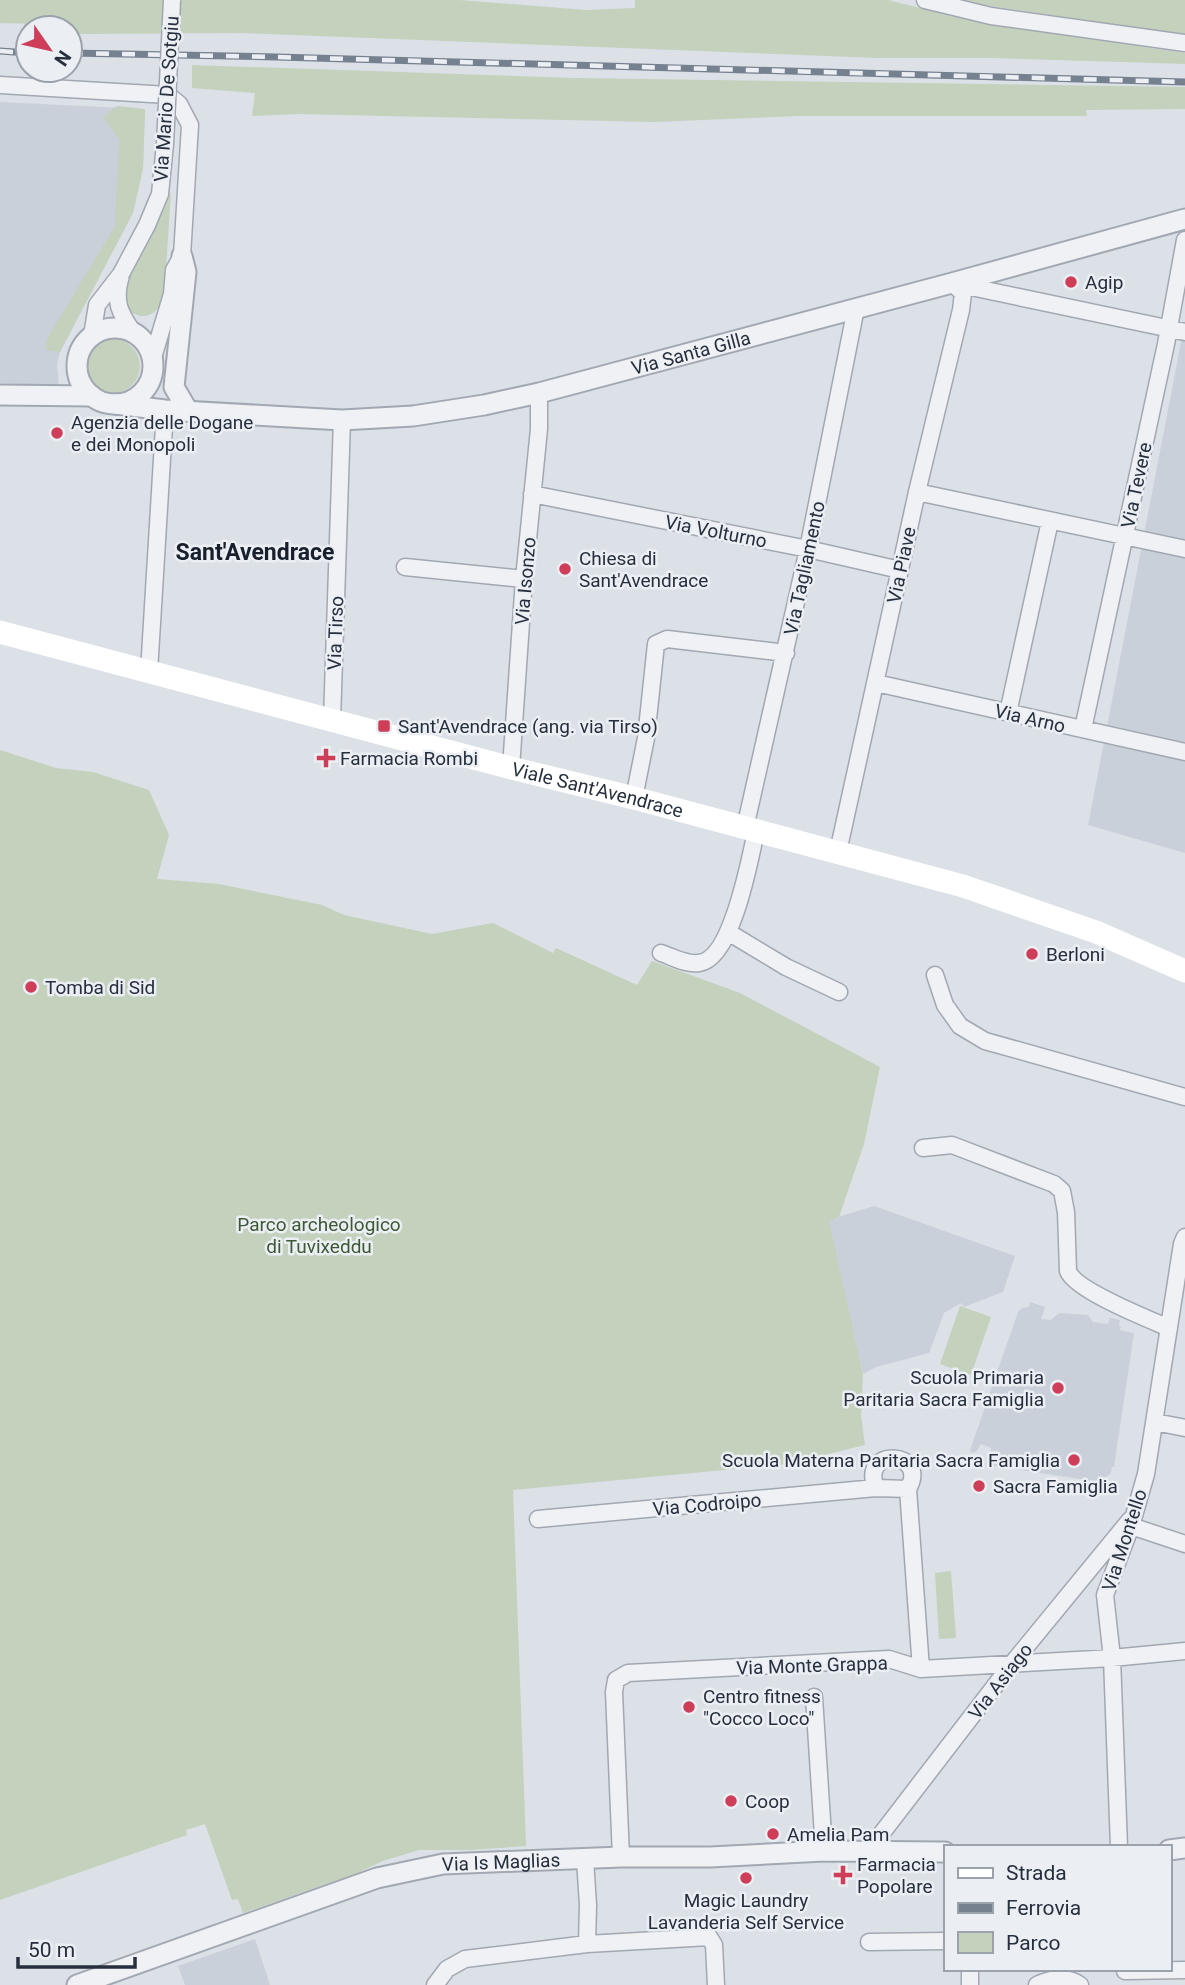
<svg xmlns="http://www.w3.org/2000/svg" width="1185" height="1985" viewBox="0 0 1185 1985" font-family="Roboto,sans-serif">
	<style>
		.built { fill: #cad0d9 }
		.green { fill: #c3d1bd }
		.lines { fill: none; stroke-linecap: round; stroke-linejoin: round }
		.minor-casing { stroke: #a2a8b1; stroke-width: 19 }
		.tertiary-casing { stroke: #a2a8b1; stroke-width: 23 }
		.minor { stroke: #eff1f5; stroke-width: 16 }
		.tertiary { stroke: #eff1f5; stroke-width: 19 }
		.secondary { stroke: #fff; stroke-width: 23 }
		.rail-casing { stroke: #768190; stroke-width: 7 }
		.rail { stroke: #ebeff4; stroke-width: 4.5; stroke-dasharray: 13; stroke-linecap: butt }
		.minor-bridge-casing { stroke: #a2a8b1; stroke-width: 19; stroke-linecap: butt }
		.minor-bridge { stroke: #eff1f5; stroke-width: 16 }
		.poi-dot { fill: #cf3e59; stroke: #ebeff4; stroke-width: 2.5 }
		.labels { text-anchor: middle; stroke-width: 5; stroke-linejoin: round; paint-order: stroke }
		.street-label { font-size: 19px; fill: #262f3d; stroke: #ebeff4 }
		.poi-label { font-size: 19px; fill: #262f3d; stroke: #ebeff4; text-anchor: start }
		.park-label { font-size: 19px; fill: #3c5933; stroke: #ebeff4 }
		.quarter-label { font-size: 23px; font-weight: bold; fill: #18202d; stroke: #ebeff4 }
	</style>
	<rect width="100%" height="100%" fill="#dce1e7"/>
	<path class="built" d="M0,102L145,109L143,168L133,212L60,352L57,364L59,387L0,383Z
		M1182,337L1185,338V853L1088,825Z
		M874,1206L1015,1256L1003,1292L964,1307L961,1303L944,1313L929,1353L876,1367L863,1374L828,1220Z
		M1030,1302L1045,1307L1041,1319L1051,1320L1059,1313L1088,1315L1093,1322L1108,1324L1110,1318L1120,1320L1119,1326H1121L1120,1330L1134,1333L1114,1467H1112L1111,1473L1100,1482L989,1465L991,1448L981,1444L976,1452L972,1453L970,1450L1018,1312L1022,1308L1029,1307Z
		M255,1939L270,1985H185L178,1966Z"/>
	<path class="green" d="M0,0H459L586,10L635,8V0H888L981,23L1185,53V64L993,58H878L241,33L73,34L70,25L0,23Z
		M961,0H1185V35L971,3Z
		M192,65L574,78L1185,87V109L1086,110L1087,116H798L654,122L297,114L252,116L255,93L192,88Z
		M117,106L145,109L143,168L133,213L60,352L45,350L48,337L115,226L119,140L103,117Z
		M171,193L166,268L168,272C165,283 164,299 157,309C147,322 126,316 125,299C125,276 143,253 153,233C159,220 165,207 171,193Z
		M86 366a27 27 0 1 1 54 0a27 27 0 1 1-54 0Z
		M0,750L56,768L93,772L149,790L169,835L157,879L219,884L322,905L344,915L432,934L493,923L553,953L556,948L637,985L652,961L740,993L880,1067L864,1144L839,1217L829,1221L863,1374L861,1416L865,1445L788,1464L513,1490L526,1846L471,1850H419L383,1861L357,1873L243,1913L238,1899L232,1900L205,1824L186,1830L187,1835L0,1900Z
		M960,1306L991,1317L971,1375L940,1364Z
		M951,1571L956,1638L939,1639L935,1573Z"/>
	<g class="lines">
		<g class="minor-casing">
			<path id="minor" d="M925,0L991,16L1185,43
				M0,85L168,95L179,104L190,125L182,256L174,270L172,294L152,361
				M121,276C113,302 120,313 134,334
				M952,283L1185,332
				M92,336L97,305L121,274
				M917,492L1185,549
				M532,494L808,549L900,570
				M405,567L524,579
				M149,672L165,410
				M876,683L1185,752
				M1008,713L1050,521
				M332,720L342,420
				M1083,729L1166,344L1185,240
				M511,768L524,579L539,429V393
				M634,798L646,738L656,644L667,639L786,653
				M745,828L808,549L856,308
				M838,852L917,492L961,310L963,293L952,283
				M728,932L786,967L839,992
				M661,953C673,957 686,965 699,963C732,959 750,859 756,831
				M935,975L945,1005L960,1026L985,1041L1185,1097
				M923,1148L952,1145L1054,1184L1062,1191L1066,1212L1068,1271C1075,1290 1148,1319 1169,1328
				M1155,1422L1185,1428
				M876,1488C859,1446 930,1451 908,1489
				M538,1519L876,1488L908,1489L921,1669
				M1131,1526L1185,1544
				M814,1697L824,1851
				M1119,1847L1112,1658L1105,1595L1131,1526L1146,1474L1182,1244L1185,1237
				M878,1851L882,1833L1011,1665L1130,1520
				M621,1857L614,1692L616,1680L628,1673L889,1659L921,1669L1112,1658L1185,1651
				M585,1859L588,1905L587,1944
				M869,1942L945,1941
				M1125,1971L1185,1970
				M435,1985L447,1969L465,1959L587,1944L709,1937L714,1945L716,1985
				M970,1985V1969
				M1037,1985C1051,1978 1068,1976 1080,1985"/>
		</g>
		<g class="tertiary-casing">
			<g id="tertiary">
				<path d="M182,256L186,272L174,387L188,411"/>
				<circle cx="115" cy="366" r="38"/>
				<path d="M0,395L92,396"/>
				<path id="s1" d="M115,404L165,410L342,420L413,416L484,405L539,393L952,283L1185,219"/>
				<path d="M1169,1850L1185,1848"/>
				<path id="s2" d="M77,1985L377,1878L443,1864L621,1857H710L824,1851L945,1852"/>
			</g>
		</g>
		<use href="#minor" class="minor"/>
		<use href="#tertiary" class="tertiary"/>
		<path class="secondary" id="s3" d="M0,632L511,768L634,798L963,886L1096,932L1185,971"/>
		<g class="rail-casing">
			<path id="rail" d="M0,51L28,53
				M70,53L277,57L1185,82"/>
		</g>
		<use href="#rail" class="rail"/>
		<g class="minor-bridge-casing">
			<path id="minor-bridge" d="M121,274L147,225L160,194L165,144L172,0"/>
		</g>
		<use href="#minor-bridge" class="minor-bridge"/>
	</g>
	<g class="poi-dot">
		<circle cx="1071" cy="282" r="7"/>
		<circle cx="57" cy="433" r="7"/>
		<circle cx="565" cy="569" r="7"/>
		<rect x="377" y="719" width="14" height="14" rx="3.5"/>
		<path d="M322.5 747.5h7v7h7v7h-7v7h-7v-7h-7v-7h7z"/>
		<circle cx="1032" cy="954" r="7"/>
		<circle cx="31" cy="987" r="7"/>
		<circle cx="1058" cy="1388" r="7"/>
		<circle cx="1074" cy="1460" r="7"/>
		<circle cx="979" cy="1486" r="7"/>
		<circle cx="689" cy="1707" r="7"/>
		<circle cx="731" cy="1801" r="7"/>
		<circle cx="773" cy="1834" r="7"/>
		<path d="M839.5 1864.5h7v7h7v7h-7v7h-7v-7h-7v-7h7z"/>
		<circle cx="746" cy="1878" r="7"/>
	</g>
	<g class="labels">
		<g class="street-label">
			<text transform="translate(166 99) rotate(-86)" y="7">Via Mario De Sotgiu</text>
			<text dy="7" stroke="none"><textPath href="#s1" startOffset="584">Via Santa Gilla</textPath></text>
			<text transform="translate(1136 485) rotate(-78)" y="7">Via Tevere</text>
			<text transform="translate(716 531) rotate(11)" y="7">Via Volturno</text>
			<text transform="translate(901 565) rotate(-78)" y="7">Via Piave</text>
			<text transform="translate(804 568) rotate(-78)" y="7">Via Tagliamento</text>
			<text transform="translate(525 581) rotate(-85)" y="7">Via Isonzo</text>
			<text transform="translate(335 633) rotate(-88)" y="7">Via Tirso</text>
			<text transform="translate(1030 718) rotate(13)" y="7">Via Arno</text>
			<text dy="7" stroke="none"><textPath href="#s3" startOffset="618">Viale Sant'Avendrace</textPath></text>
			<text transform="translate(707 1504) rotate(-5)" y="7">Via Codroipo</text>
			<text transform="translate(1124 1540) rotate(-72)" y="7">Via Montello</text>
			<text transform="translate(812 1665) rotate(-2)" y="7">Via Monte Grappa</text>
			<text transform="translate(1000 1681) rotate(-52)" y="7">Via Asiago</text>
			<text dy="7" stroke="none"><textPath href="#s2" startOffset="444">Via Is Maglias</textPath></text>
		</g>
		<g class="poi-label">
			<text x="1085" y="289">Agip</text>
			<text x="71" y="429">Agenzia delle Dogane<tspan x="71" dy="22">e dei Monopoli</tspan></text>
			<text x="579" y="565">Chiesa di<tspan x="579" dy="22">Sant'Avendrace</tspan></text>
			<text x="398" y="733">Sant'Avendrace (ang. via Tirso)</text>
			<text x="340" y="765">Farmacia Rombi</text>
			<text x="1046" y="961">Berloni</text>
			<text x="45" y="994">Tomba di Sid</text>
			<text x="1044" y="1384" text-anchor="end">Scuola Primaria<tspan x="1044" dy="22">Paritaria Sacra Famiglia</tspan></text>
			<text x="1060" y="1467" text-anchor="end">Scuola Materna Paritaria Sacra Famiglia</text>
			<text x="993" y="1493">Sacra Famiglia</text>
			<text x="703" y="1703">Centro fitness<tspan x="703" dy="22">"Cocco Loco"</tspan></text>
			<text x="745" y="1808">Coop</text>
			<text x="787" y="1841">Amelia Pam</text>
			<text x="857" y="1871">Farmacia<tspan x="857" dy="22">Popolare</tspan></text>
			<text x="746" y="1907" text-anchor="middle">Magic Laundry<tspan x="746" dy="22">Lavanderia Self Service</tspan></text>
		</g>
		<g class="park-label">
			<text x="319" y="1231">Parco archeologico<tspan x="319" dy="22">di Tuvixeddu</tspan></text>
		</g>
		<g class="quarter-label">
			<text x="255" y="560">Sant'Avendrace</text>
		</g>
	</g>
	<rect x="944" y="1845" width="228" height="126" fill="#ebeff4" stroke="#9ca2ab" stroke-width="2"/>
	<rect x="958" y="1868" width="35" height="10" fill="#ffffff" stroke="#9ca2ab" stroke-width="2"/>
	<text x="1006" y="1880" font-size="21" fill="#262f3d">Strada</text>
	<rect x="958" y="1903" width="35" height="10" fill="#768190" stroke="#9ca2ab" stroke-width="2"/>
	<text x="1006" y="1915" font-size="21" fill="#262f3d">Ferrovia</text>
	<rect x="958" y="1932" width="35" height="21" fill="#c3d1bd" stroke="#9ca2ab" stroke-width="2"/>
	<text x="1006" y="1950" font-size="21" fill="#262f3d">Parco</text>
	<g transform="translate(49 49) rotate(124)"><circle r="33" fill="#ebeff4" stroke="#9ca2ab" stroke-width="2"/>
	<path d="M0-5L12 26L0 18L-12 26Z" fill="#cf3e59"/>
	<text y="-10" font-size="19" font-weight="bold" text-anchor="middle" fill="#262f3d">N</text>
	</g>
	<path d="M18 1957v10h117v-10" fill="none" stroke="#262f3d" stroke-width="3.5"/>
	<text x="28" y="1957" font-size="21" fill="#262f3d" stroke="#ebeff4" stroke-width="5" paint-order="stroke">50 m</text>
</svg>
